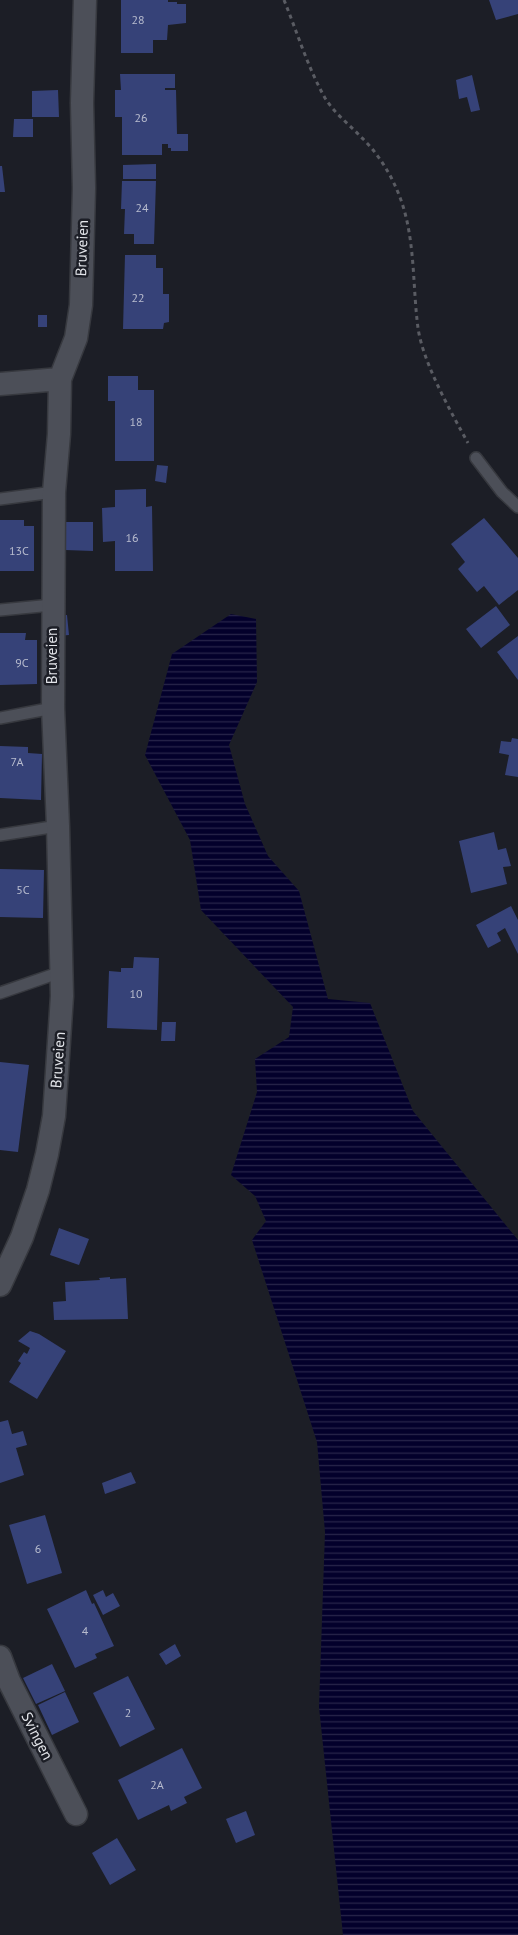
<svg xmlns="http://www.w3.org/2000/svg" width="518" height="1935" viewBox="0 0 518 1935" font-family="'PT Sans',sans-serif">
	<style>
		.water { fill: url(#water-rules) }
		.building { fill: #364278 }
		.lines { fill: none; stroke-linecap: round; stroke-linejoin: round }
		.service-casing { stroke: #37393f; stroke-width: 14 }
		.minor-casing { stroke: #37393f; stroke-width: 25 }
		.path { stroke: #5a5c63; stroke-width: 3; stroke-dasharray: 4 4; stroke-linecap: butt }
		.service { stroke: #4c4f58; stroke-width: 11 }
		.minor { stroke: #4c4f58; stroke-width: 22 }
		.labels { text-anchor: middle; stroke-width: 5; stroke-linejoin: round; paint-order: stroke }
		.number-label { font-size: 12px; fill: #b8bcce }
		.street-label { font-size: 15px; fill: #e3e5ea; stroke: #1c1e26 }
	</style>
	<defs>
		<pattern id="water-rules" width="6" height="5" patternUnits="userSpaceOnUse" patternTransform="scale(1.25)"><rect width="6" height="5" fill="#03002b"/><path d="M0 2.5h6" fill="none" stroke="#28254a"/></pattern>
	</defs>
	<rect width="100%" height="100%" fill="#1c1e26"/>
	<path class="water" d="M231,614L256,619L257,682L229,745L245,804L268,856L299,891L328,999L370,1003L413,1111L518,1240V1935H343L319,1707L325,1532L317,1442L252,1240L266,1221L255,1196L231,1175L257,1092L255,1059L289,1037L293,1007L201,910L190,840L145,755L172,654Z"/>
	<path class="building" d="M121,0H168V2H177V4H186V23L168,25L167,40H153V53H121Z
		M489,0H518V14L496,20Z
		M120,74H175V88H165V90H176L177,134H188V151H171V148H168V144H162V155H122V117H115V90H121Z
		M472,75L480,110L471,112L467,97L459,99L456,80Z
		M58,90L59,117H32V91Z
		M14,119H33V137H13Z
		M156,164V179H123V165Z
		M0,166H2L5,192H0Z
		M122,181H156L154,244H134V234H124L125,209H121Z
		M125,255H156V268H163V294H169V322L164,323L163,329H123Z
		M38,315H47V327H38Z
		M108,376H138V390H154V461H115V401H108Z
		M157,465L168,466L166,483L155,481Z
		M146,489V507L152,506L153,571H115V541L103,542L102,508L115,507V490Z
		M484,518L518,558V590L499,605L484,586L477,592L458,569L465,562L451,544Z
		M0,520H24V526H34V571H0Z
		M65,522H93V551L65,550Z
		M496,606L510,625L481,648L466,629Z
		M67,615L69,635L57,636L55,616Z
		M0,633H26L25,640H37V684L0,685Z
		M518,636V680L497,652Z
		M512,738L518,739V777L505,775L509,755L499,753L501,741L511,742Z
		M0,746L28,747V753L42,754L41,800L0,798Z
		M494,832L498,850L506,848L511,866L503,867L507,884L471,893L459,841Z
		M0,869L44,870L43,918L0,917Z
		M511,906L518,920V954L505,928L497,933L501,941L488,948L476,925Z
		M134,957L159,958L157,1030L107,1028L109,971L121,972V968H133Z
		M162,1022H176L175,1041H161Z
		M0,1062L29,1065L18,1152L0,1150Z
		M59,1228L89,1239L79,1265L50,1255Z
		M110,1277V1279L126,1278L128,1319L54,1320L53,1302L66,1301L65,1282L100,1280L99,1278Z
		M30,1331L39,1334L66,1351L37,1399L9,1382L21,1363L18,1361L24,1352L27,1354L30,1348L18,1341Z
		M8,1420L12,1434L23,1431L27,1445L16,1448L24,1475L0,1483V1422Z
		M131,1472L136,1483L105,1494L102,1483Z
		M45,1515L62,1573L27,1584L9,1525Z
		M86,1590L92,1604L94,1603L114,1646L95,1654L97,1658L75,1668L47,1609Z
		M103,1590L106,1597L113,1593L120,1606L103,1615L93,1595Z
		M175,1644L181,1656L166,1665L159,1654Z
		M52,1664L65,1691L36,1704L23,1678Z
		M128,1676L155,1729L120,1747L93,1693Z
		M65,1692L79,1722L52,1735L38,1705Z
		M182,1748L202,1788L184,1797L187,1803L171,1811L169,1805L138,1820L118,1780Z
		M246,1811L255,1835L236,1843L226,1819Z
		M117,1838L136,1870L110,1885L92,1853Z"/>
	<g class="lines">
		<g class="service-casing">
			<path id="service" d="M476,458L502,492L518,507
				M0,499L54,492
				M0,610L52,605
				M0,718L53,708
				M0,835L58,826
				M0,993L61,972"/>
		</g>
		<g class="minor-casing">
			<path id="minor" d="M0,384L60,379
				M0,1285L22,1237L38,1190L47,1154L54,1116L62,996L58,826L53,708L54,492L59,434L60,379L76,338L81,305L84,188L82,103L85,0
				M0,1657L9,1681L76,1814"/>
		</g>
		<path class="path" d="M284,0C297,32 308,68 325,98C334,113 349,124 361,137C376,151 389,171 397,190C416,233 412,283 418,328C423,363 451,412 468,443"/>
		<use href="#service" class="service"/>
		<use href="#minor" class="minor"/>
	</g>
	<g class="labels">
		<g class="number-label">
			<text x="138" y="24">28</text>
			<text x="141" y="122">26</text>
			<text x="142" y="212">24</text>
			<text x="138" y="302">22</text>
			<text x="136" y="426">18</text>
			<text x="132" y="542">16</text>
			<text x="19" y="555">13C</text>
			<text x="22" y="667">9C</text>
			<text x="17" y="766">7A</text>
			<text x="23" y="894">5C</text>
			<text x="136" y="998">10</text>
			<text x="38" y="1553">6</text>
			<text x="85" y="1635">4</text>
			<text x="128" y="1717">2</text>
			<text x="157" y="1789">2A</text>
		</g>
		<g class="street-label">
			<text transform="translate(82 248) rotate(-88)" y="5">Bruveien</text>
			<text transform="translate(52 656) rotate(-90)" y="5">Bruveien</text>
			<text transform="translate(58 1060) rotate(-86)" y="5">Bruveien</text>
			<text transform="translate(37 1736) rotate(63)" y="5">Svingen</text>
		</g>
	</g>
</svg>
